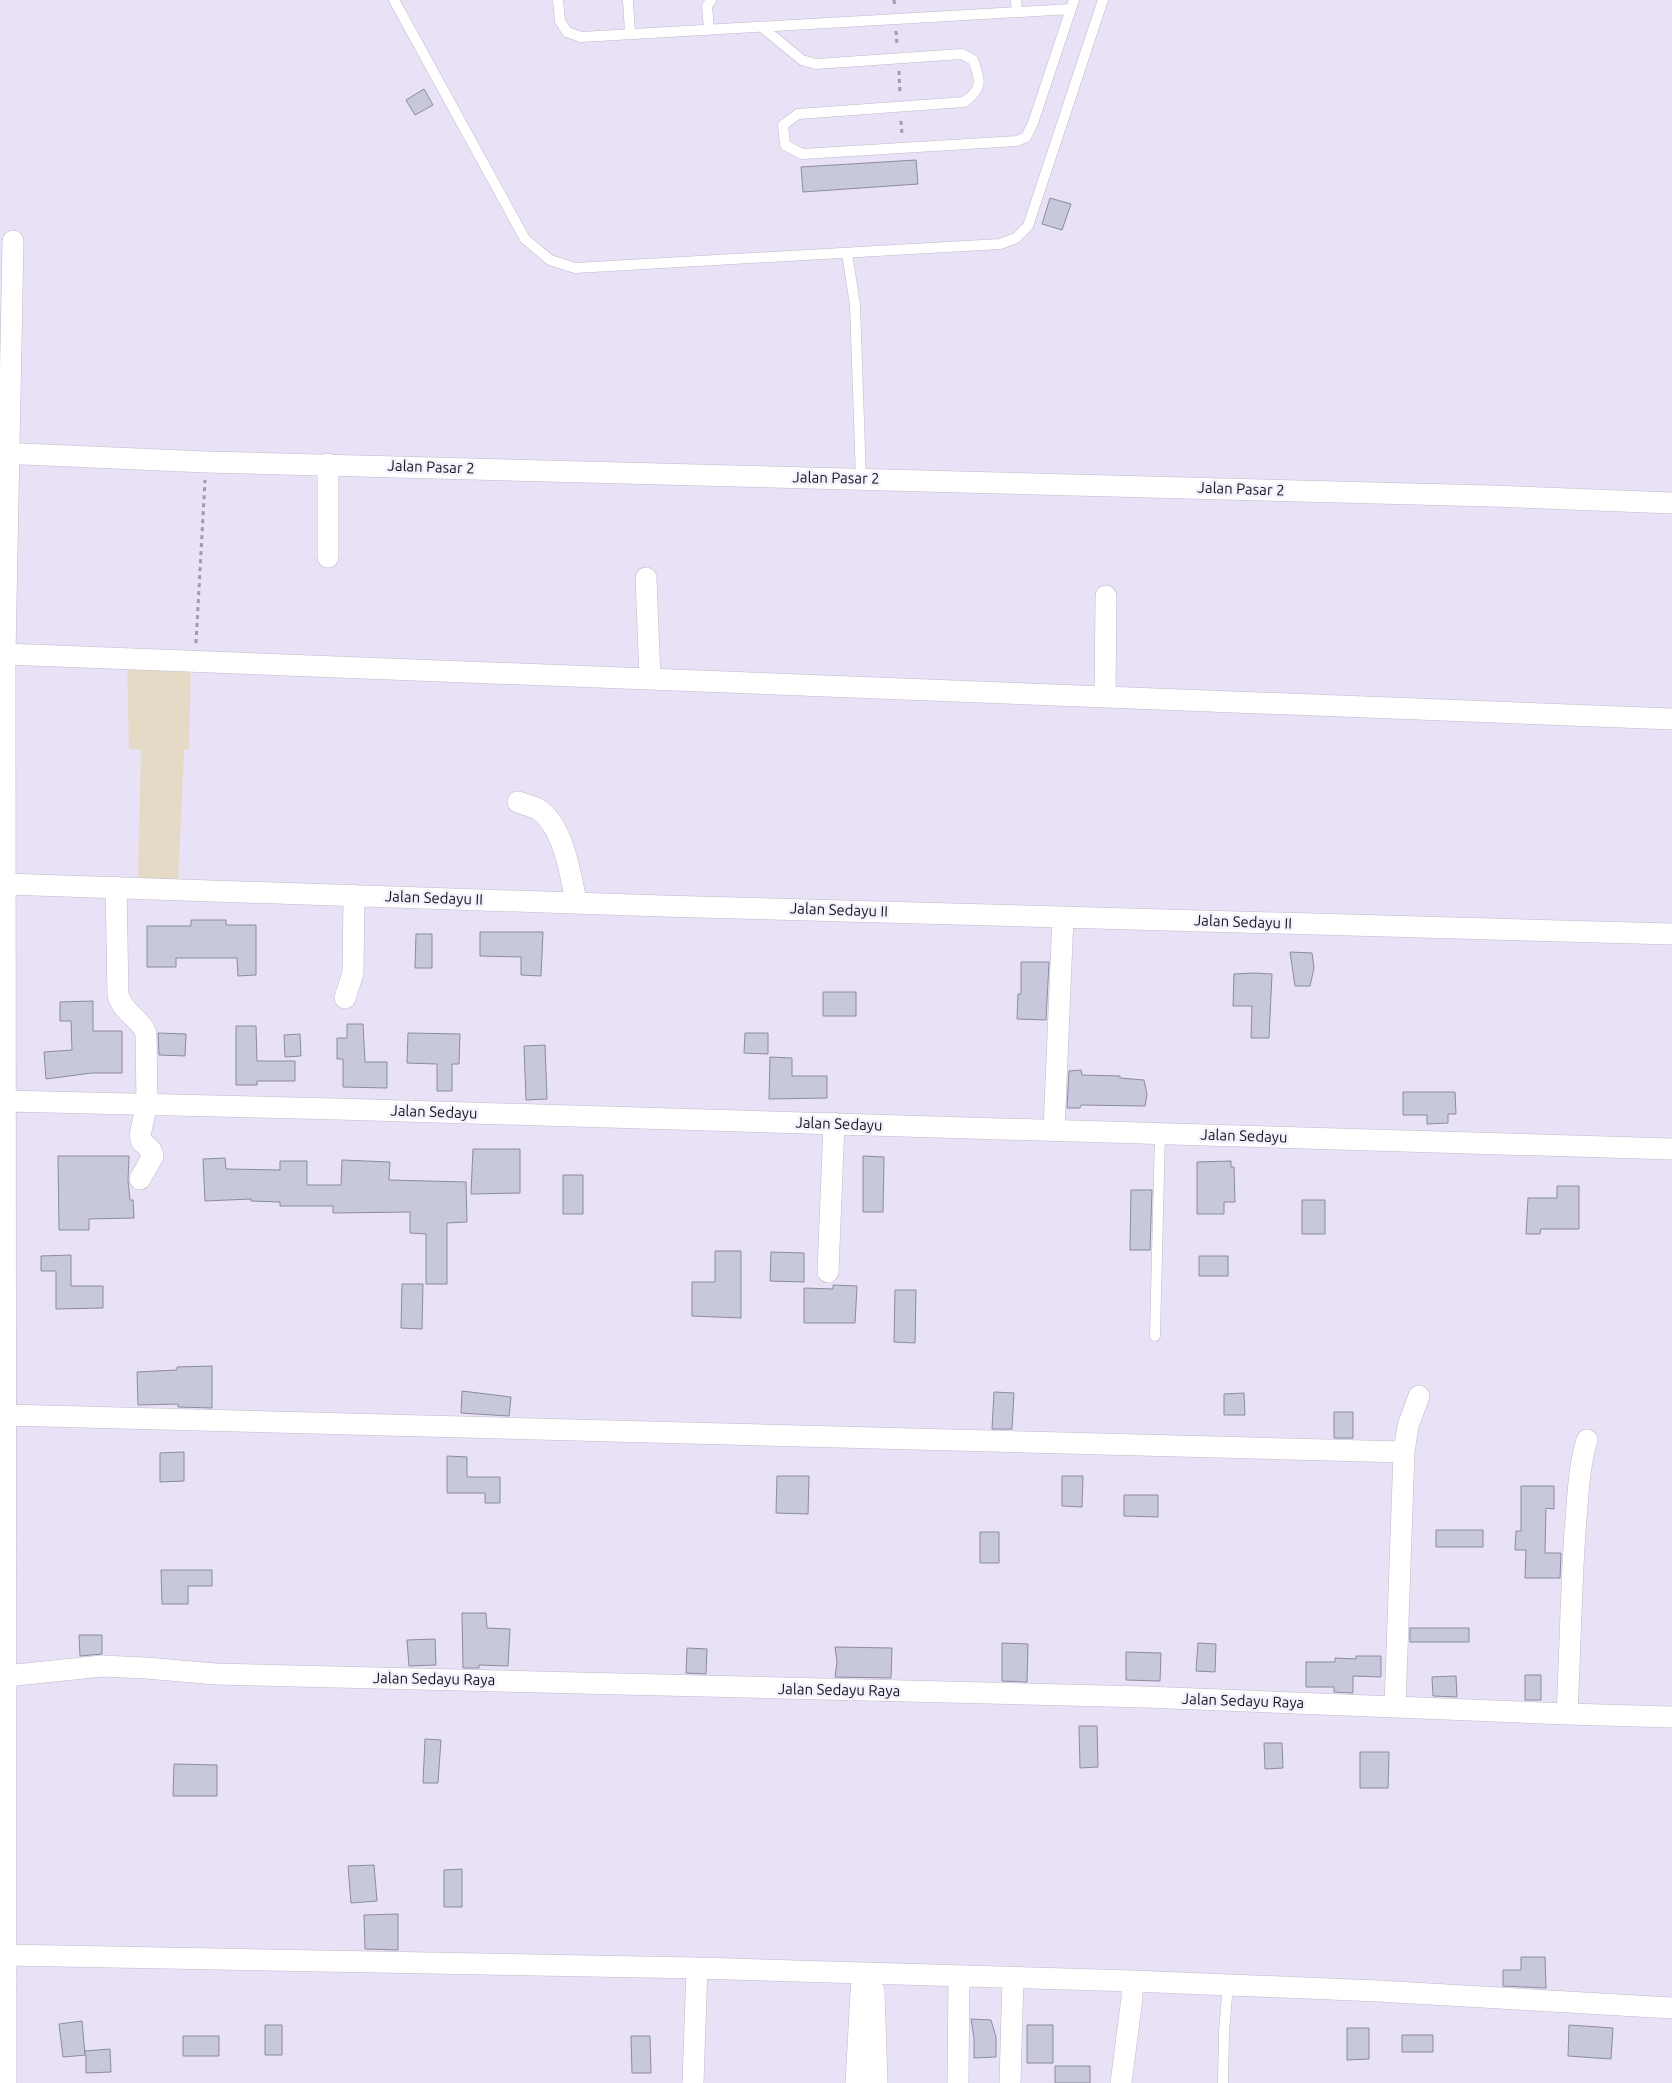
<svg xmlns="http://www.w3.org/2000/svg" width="1672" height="2083" viewBox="0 0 1672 2083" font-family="Ubuntu,sans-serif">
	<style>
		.commercial { fill: #e5dac6 }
		.building { fill: #c8c8dd; stroke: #8c8c9f }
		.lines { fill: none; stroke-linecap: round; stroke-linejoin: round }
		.service-casing { stroke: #c0b9cc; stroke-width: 11 }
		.minor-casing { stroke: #c0b9cc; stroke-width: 22 }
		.path { stroke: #a09aa9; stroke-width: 3; stroke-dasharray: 4 4; stroke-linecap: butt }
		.service { stroke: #fff; stroke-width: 10 }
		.minor { stroke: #fff; stroke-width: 21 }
		.labels { text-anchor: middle; stroke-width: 5; stroke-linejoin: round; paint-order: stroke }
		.street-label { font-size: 15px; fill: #18151c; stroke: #f4f0fc }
	</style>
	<rect width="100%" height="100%" fill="#e9e1f5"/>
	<path class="commercial" d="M127,654L191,656L189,750H184L178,883L138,882L141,750L129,749Z"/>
	<path class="building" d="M424,89L433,105L415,115L406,100Z
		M916,160L918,184L803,192L801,167Z
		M1050,198L1071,204L1062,230L1042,224Z
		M191,920H226V925H256V975L238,976L237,958H176V967H147V926H191Z
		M480,932H543L541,976L521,975V957L480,956Z
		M416,934H432V968H415Z
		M1290,952L1312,953L1314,968L1310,986H1295Z
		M1021,962H1049L1046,1020L1017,1019L1018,994H1021Z
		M1254,973L1272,974L1269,1038H1251L1252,1006H1233L1234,974Z
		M823,992H856V1016H823Z
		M93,1001V1031H122V1073H92L46,1079L44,1052L72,1050L71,1021H60V1002Z
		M347,1024H363L365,1062H387V1088L343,1087V1059H337V1038H347Z
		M236,1026H256L257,1061H295V1081H257V1085H236Z
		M158,1033L186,1034L185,1056L159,1055Z
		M408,1033L460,1034L459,1064H452V1091H437V1064L407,1063Z
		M745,1033H768V1054L744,1053Z
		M300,1034L301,1056L285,1057L284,1035Z
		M545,1045L547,1099L526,1100L524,1046Z
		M770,1057L792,1058V1076H827V1098L769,1099Z
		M1081,1070L1082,1075L1120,1076V1078L1144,1080L1147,1094L1145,1106L1081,1105L1080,1108H1067L1069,1071Z
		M1403,1092H1455L1456,1114H1448V1123L1427,1124V1115H1403Z
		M473,1149H520V1193L471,1194Z
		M58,1156H129L128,1180L130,1200H133L134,1218L89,1219V1230H59Z
		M863,1156L884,1157L883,1212H863Z
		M225,1158L226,1169L280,1170V1161H307V1185H341L342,1160L390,1162L389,1180L466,1182L467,1222L447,1223V1284H426V1234L410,1233V1212L333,1213V1206H280V1202L251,1201V1199L205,1201L203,1159Z
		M1231,1161V1167H1234L1235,1202H1224V1214H1197V1162Z
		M563,1175H583V1214H563Z
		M1557,1186H1579V1229H1541L1540,1234H1526L1528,1198H1557Z
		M1131,1190H1152L1150,1250H1130Z
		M1302,1200H1325V1234H1302Z
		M715,1251H741V1318L692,1316V1282H715Z
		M771,1252L804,1253V1282L770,1281Z
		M71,1255V1286H103V1308L56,1309V1271H41V1256Z
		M1199,1256H1228V1276H1199Z
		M402,1284H423L422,1329L401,1328Z
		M833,1285L857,1286L855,1323H804V1288L833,1289Z
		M895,1290H916L915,1343L894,1342Z
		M212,1366V1408L178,1407V1404L138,1405L137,1372L177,1370V1367Z
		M462,1391L511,1397L509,1416L461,1413Z
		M994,1392L1014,1393L1012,1429H992Z
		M1244,1393L1245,1415H1224V1394Z
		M1334,1412H1353V1438H1334Z
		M184,1452V1481L160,1482V1453Z
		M447,1456L467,1457V1477H500V1503H485V1493H447Z
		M777,1476H809L808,1514L776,1513Z
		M1062,1476H1083L1082,1507L1062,1506Z
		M1521,1486H1554V1509L1546,1508L1545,1553H1561L1560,1578H1525L1526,1550H1515L1516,1531H1521Z
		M1124,1495H1158V1517L1124,1516Z
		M1436,1530H1483V1547H1436Z
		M980,1532H999V1563H980Z
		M161,1570H212V1586H188V1604H162Z
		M462,1613H486L487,1628L510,1629L508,1666L479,1665V1668H463Z
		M1410,1628H1469V1642H1410Z
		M79,1635H102V1654L80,1656Z
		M435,1639L436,1665L409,1666L407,1640Z
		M1002,1643L1028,1644L1027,1682L1002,1681Z
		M1198,1643L1216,1644L1215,1672L1196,1671Z
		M835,1647L892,1648L891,1678L835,1677L837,1662Z
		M687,1648L707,1649L706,1674L686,1673Z
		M1126,1652L1161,1653L1160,1681L1126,1680Z
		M1356,1656H1381V1677L1353,1676V1693L1334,1692V1687H1306V1662H1335V1658L1356,1659Z
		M1525,1675H1541V1700H1525Z
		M1456,1676L1457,1697L1433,1696L1432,1677Z
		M1079,1726H1097L1098,1767L1080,1768Z
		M425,1739L441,1740L438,1783H423Z
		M1264,1743H1282L1283,1768L1265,1769Z
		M1360,1752H1389L1388,1788H1360Z
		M174,1764L217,1765V1796H173Z
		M374,1865L377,1901L351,1903L348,1866Z
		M462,1869V1907H444V1870Z
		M398,1914V1950L365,1949L364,1915Z
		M1521,1957H1545L1546,1988L1503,1986V1970H1521Z
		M971,2019L991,2020L996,2037V2057L974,2058V2038Z
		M82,2021L85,2054V2051L110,2049L111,2072L86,2073V2055L63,2057L59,2024Z
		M265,2025H282V2055H265Z
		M1027,2025H1053V2063H1027Z
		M1569,2025L1613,2028L1611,2059L1568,2056Z
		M1347,2028H1369V2059L1347,2060Z
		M1402,2035H1433V2052H1402Z
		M183,2036H219V2056H183Z
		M631,2036H650L651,2073H632Z
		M1055,2066H1090V2083H1055Z"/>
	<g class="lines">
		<g class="service-casing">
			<path id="service" d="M394,0L525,239L550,260L575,268L1000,244L1016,238L1028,226L1103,0
				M558,0L560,21L567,32L581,37L1071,9
				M628,0L630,33
				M1016,0L1017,12
				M762,27L802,60L816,64L962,54L973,60C981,80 983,89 964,102L798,114L783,125L785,145L802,154L1017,141L1026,137L1033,123L1074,0
				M709,30L707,6L711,0
				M847,253L855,305L861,479
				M1155,1336L1160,1133
				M1223,2083L1224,2032L1228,1984"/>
		</g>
		<g class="minor-casing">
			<path id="minor" d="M0,453L206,462L1491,496L1672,503
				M328,464V557
				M646,578L650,679
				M5,654L1672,719
				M1105,697L1106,596
				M518,802C524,804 530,806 536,808C563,823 571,875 576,902
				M5,884L662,906L1672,934
				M116,887L118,995C122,1012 144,1022 146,1034L147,1104L140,1135L142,1142L151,1150L153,1156L140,1179
				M345,998L353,973L354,895
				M6,1101L338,1109L1672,1149
				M1054,1130L1063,917
				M828,1272L834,1123
				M6,1415L1404,1452
				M6,1676L102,1666L146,1668L216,1674L1145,1697L1567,1714L1672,1717
				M1395,1707L1404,1452L1408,1426L1419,1396
				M1567,1714C1570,1653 1571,1592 1575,1531C1578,1500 1578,1469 1587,1440
				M6,1955L697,1968L1132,1981L1378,1991L1672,2008
				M874,1991L877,2083
				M6,2083L5,654L13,241
				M693,2083L697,1968
				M856,2083L862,1974
				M958,2083L959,1976
				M1010,2083L1013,1978
				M1121,2083L1132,1998V1981"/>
		</g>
		<path class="path" d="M894,0L895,7
			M896,31L897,45
			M899,71L900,95
			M901,121L902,134
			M196,643L205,480"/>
		<use href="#service" class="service"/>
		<use href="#minor" class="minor"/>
	</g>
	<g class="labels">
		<g class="street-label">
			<text transform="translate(431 467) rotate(2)" y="5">Jalan Pasar 2</text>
			<text transform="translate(836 478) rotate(1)" y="5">Jalan Pasar 2</text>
			<text transform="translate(1241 489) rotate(2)" y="5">Jalan Pasar 2</text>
			<text transform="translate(434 898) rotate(2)" y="5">Jalan Sedayu II</text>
			<text transform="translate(839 910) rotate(2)" y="5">Jalan Sedayu II</text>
			<text transform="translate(1243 922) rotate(2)" y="5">Jalan Sedayu II</text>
			<text transform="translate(434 1112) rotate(2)" y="5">Jalan Sedayu</text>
			<text transform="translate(839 1124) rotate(2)" y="5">Jalan Sedayu</text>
			<text transform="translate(1244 1136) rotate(2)" y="5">Jalan Sedayu</text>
			<text transform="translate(434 1679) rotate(1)" y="5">Jalan Sedayu Raya</text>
			<text transform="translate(839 1690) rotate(1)" y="5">Jalan Sedayu Raya</text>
			<text transform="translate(1243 1701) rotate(2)" y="5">Jalan Sedayu Raya</text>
		</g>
	</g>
</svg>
